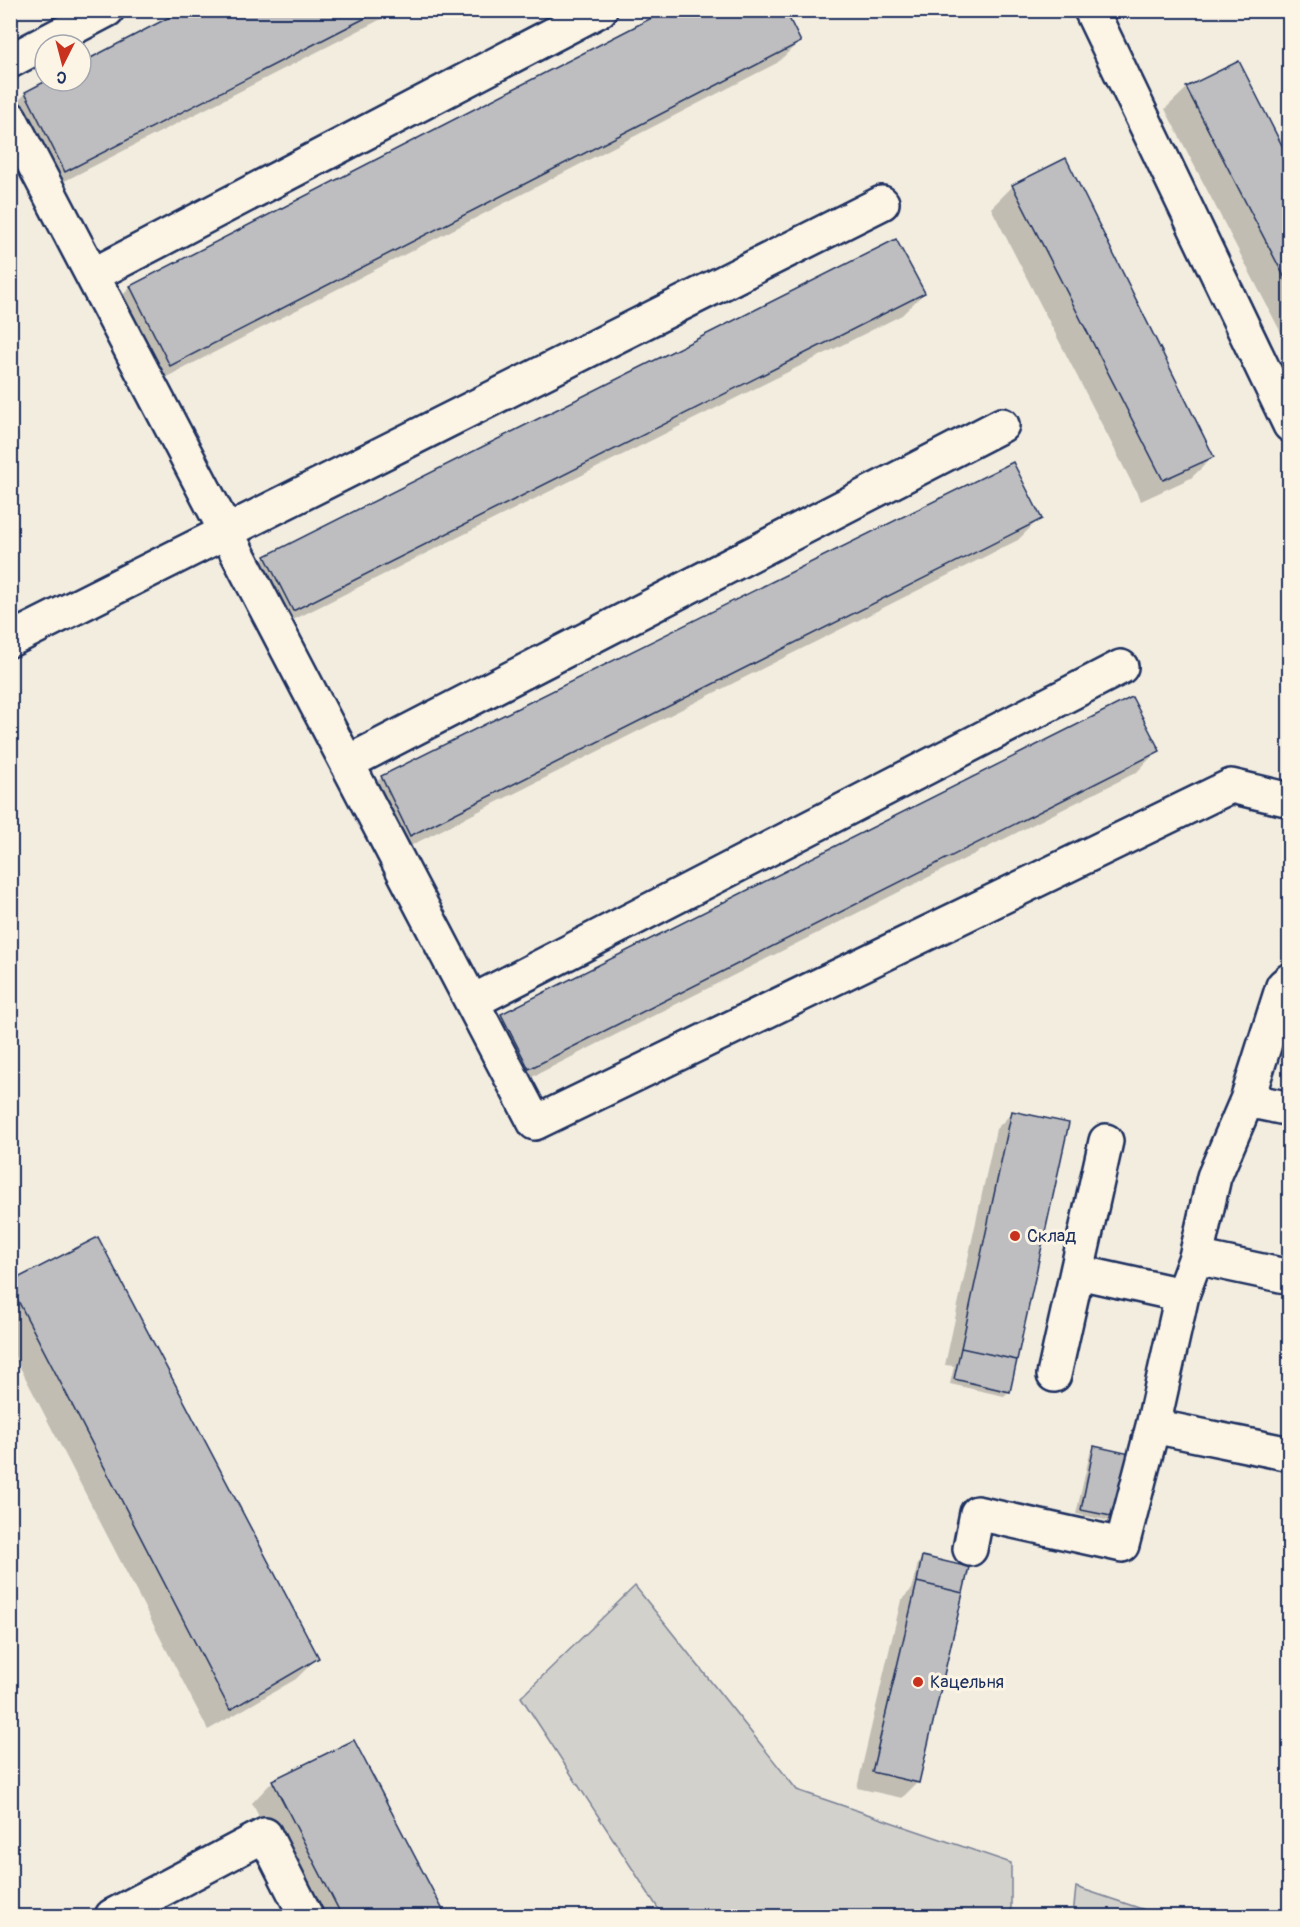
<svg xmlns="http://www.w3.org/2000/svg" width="1300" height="1927" viewBox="0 0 1300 1927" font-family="Pangolin,sans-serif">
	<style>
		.green { fill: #d3d1cc; stroke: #778095; stroke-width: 1.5 }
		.shadow { fill: #0003 }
		.building { fill: #bebec0; stroke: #1b2f5e; stroke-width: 1.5 }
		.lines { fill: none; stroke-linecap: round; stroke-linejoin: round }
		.minor-casing { stroke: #1b2f5e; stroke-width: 38 }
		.minor { stroke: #fcf5e5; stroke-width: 33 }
		.poi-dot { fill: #c8321e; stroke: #fcf5e5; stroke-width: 2 }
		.labels { text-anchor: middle; stroke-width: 6; stroke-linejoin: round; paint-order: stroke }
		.poi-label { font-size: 18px; fill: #1b2f5e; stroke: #fcf5e5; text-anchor: start }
	</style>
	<rect width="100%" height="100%" fill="#f3ede0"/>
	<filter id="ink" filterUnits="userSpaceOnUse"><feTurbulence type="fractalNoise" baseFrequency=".0167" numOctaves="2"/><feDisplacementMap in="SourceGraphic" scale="12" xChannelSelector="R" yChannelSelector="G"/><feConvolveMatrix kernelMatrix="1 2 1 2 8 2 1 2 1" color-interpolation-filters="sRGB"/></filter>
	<g filter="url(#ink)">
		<path class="green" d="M635,1586L797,1790L1011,1863V1916H663L521,1697Z
			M1076,1887L1163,1916H1073Z"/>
		<path class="shadow" d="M187,10H399L43,192L10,109L26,93L50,81H81V65Z
			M911,10H929L915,18Z
			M799,42L777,63L149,386L109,308L131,287Z
			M1187,88L1290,164V350L1165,109Z
			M1013,186L1213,457L1191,478L1141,501L991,208Z
			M895,241L924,293L902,315L271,631L244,579L265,558Z
			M1040,518L1018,540L388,857L360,799L382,777Z
			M1131,699L1158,750L1137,772L508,1089L480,1037L501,1015Z
			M1013,1112L1009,1391L1004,1396L950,1384L954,1366L945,1365L996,1129Z
			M10,1284L317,1658L296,1679L208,1730L10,1348Z
			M1095,1448L1115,1516L1110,1521L1076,1514L1090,1453Z
			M923,1558L918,1782L902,1798L857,1788L901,1600L912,1589L918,1563Z
			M354,1742L444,1916H310L252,1803L273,1781Z"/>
		<path class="building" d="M183,10H381L65,172L25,92L46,81H81V63Z
			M667,10H785L801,42L170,366L130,286Z
			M1239,61L1290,161V288L1186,87Z
			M1066,158L1214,457L1163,480L1012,185Z
			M896,239L925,293L293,611L265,556Z
			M1013,462L1042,519L410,836L381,776Z
			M1132,697L1160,751L529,1069L501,1014Z
			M1012,1111L1069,1123L1017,1360L961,1348Z
			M98,1237L319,1658L230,1710L10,1285V1282Z
			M961,1348L1017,1360L1010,1392L954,1379Z
			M1094,1446L1130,1454L1116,1517L1081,1510Z
			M922,1556L969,1567L963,1593L917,1582Z
			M917,1582L963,1593L919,1783L872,1772Z
			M354,1740L446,1916H342L272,1780Z"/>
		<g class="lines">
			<g class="minor-casing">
				<path id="minor" d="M1091,10L1290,425
					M10,61L107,10
					M10,118L535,1123L1231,786L1290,800
					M93,275L600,10
					M10,640L882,203
					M347,763L1002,425
					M472,1002L1121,667
					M1247,1100L1290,1109
					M1196,1257L1290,1277
					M1078,1272L1182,1295
					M1054,1375L1106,1141
					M1153,1426L1290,1454
					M970,1549L977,1513L1122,1545L1153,1426L1182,1295L1196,1257L1214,1177L1247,1100L1283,986L1290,980
					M112,1916L265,1835L306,1916"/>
			</g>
			<use href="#minor" class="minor"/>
		</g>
	</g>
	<g class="poi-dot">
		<circle cx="1015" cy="1236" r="6"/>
		<circle cx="918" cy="1682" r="6"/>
	</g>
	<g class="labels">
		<g class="poi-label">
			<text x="1027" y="1242">Склад</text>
			<text x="930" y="1688">Кацельня</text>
		</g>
	</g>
	<rect width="1300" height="1927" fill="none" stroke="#fcf5e5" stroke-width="36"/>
	<rect x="18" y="18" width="1264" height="1891" fill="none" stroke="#1b2f5e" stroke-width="2" filter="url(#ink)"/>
	<g transform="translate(63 63) rotate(186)"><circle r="28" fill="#fcf5e5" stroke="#a2a6af" stroke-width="1.5"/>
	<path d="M0-4.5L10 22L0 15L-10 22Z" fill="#c8321e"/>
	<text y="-9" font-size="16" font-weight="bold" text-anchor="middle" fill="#1b2f5e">С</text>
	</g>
</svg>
